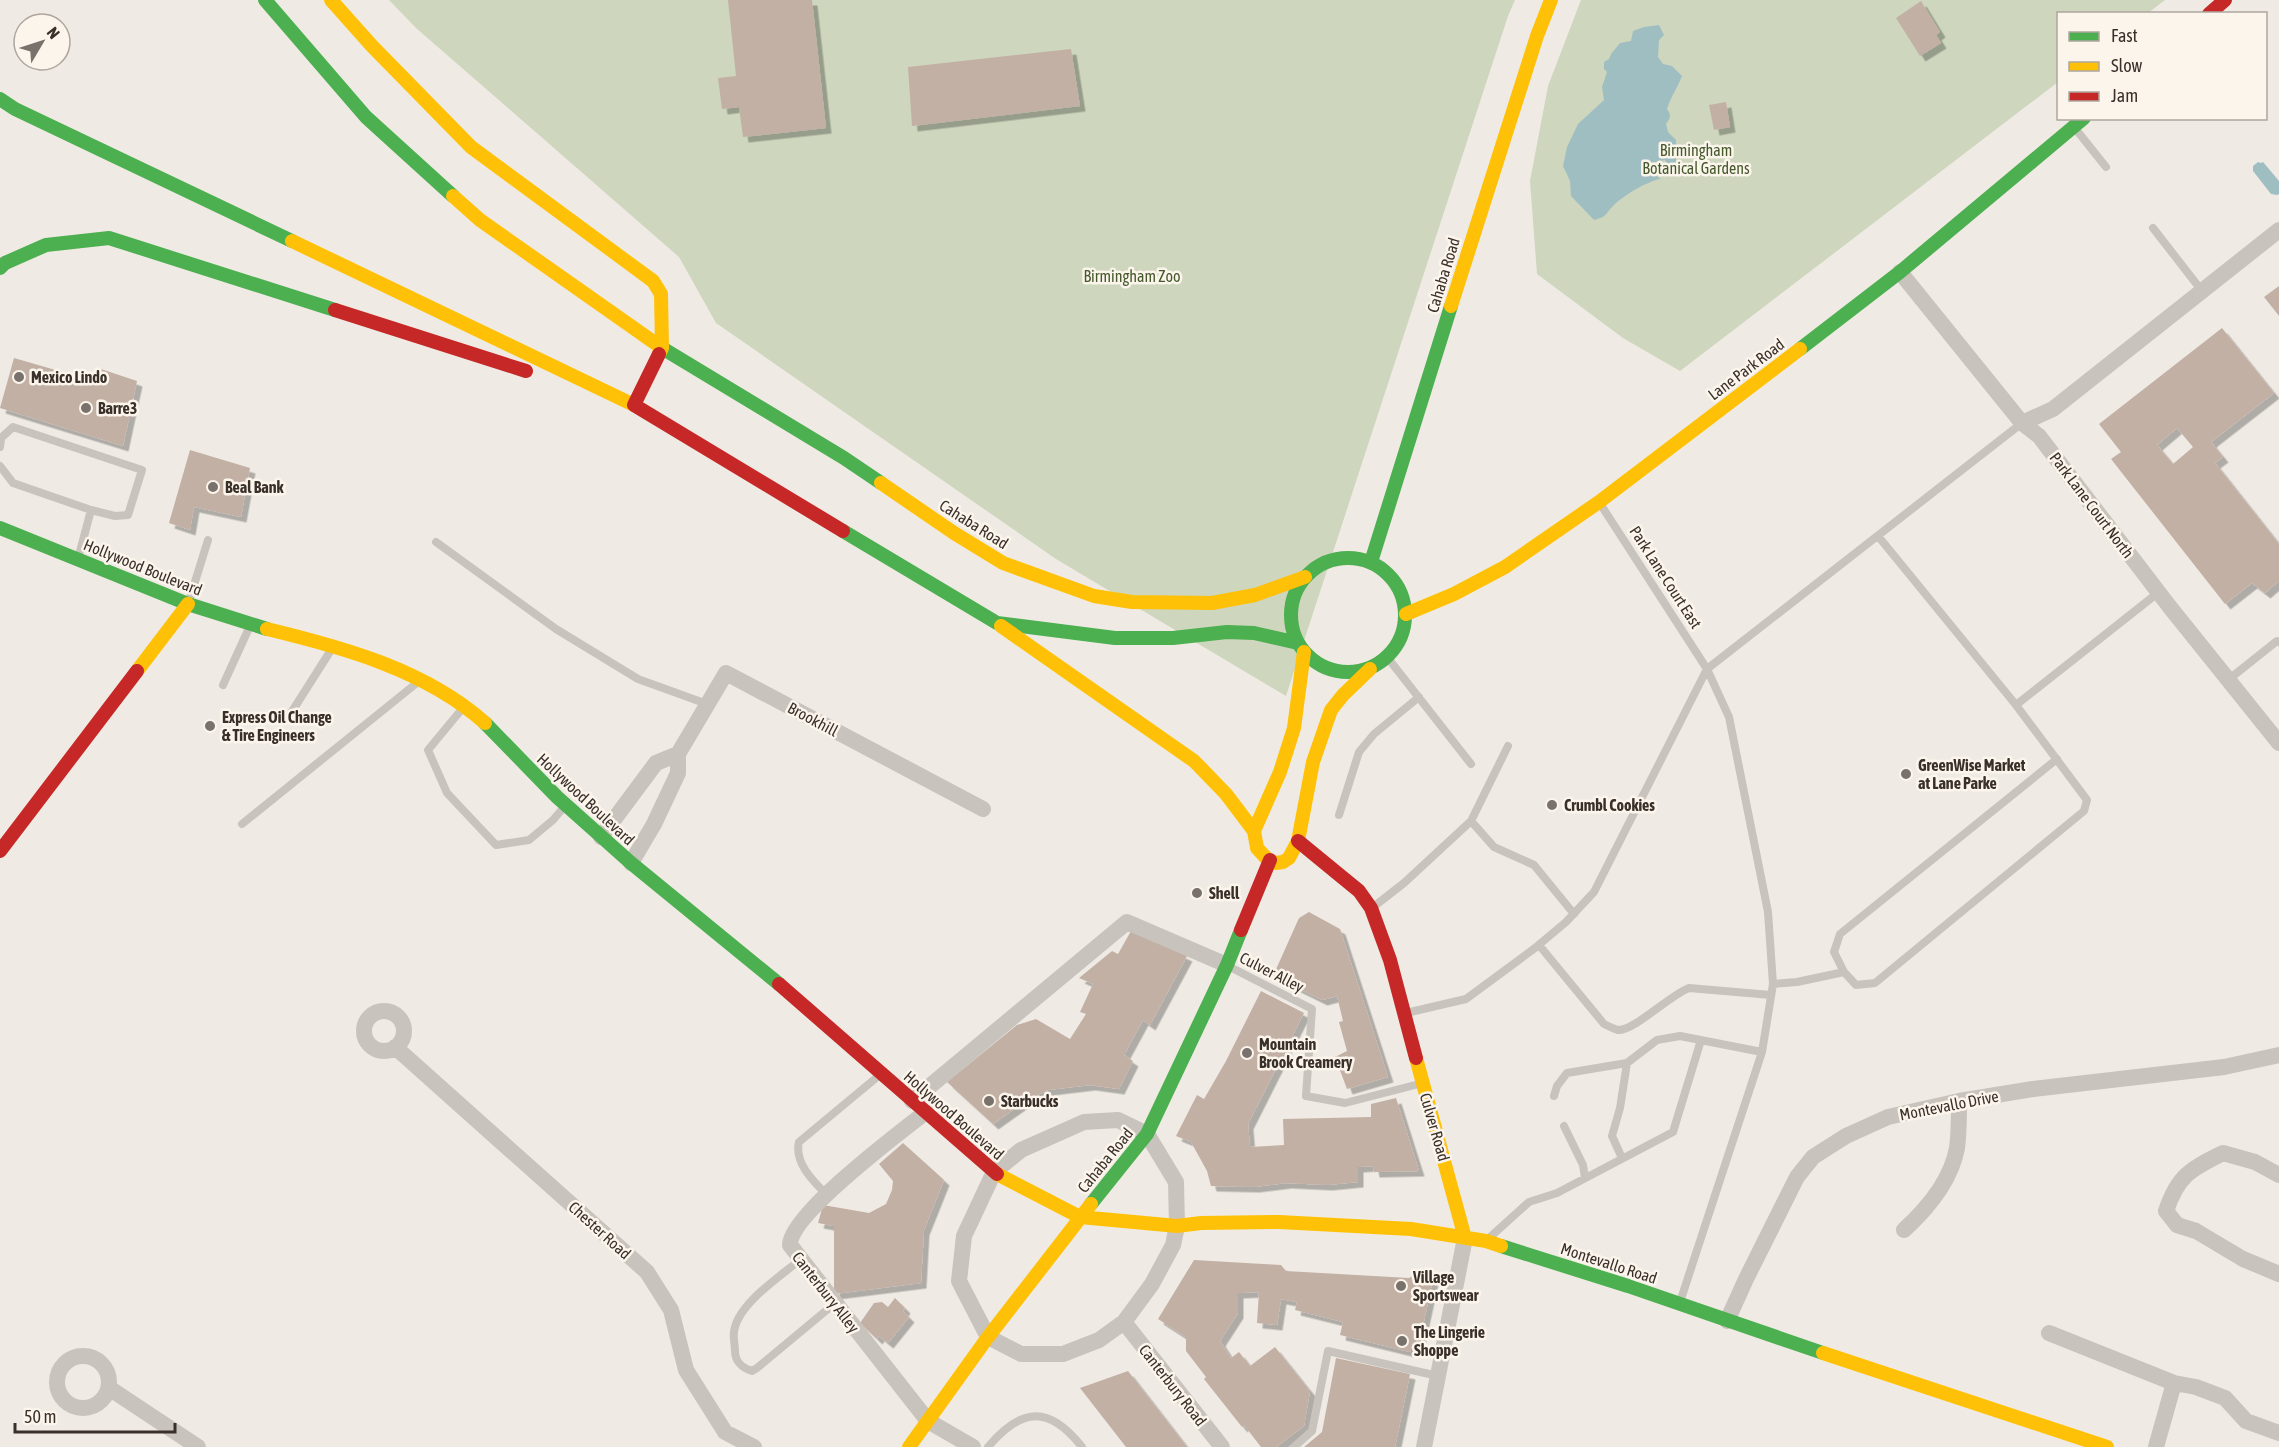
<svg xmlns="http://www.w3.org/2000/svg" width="2279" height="1447" viewBox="0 0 2279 1447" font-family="'Asap Condensed',sans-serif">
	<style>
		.green { fill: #ced6be }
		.water { fill: #9fbec1 }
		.building { fill: #c3b0a5; fill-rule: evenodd; filter: url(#shadow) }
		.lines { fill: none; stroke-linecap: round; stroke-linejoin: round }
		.lane { stroke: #c8c3bc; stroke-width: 8 }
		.street { stroke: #c8c3bc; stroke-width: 16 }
		.fast { stroke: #4caf50; stroke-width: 14 }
		.slow { stroke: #ffc107; stroke-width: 14 }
		.jam { stroke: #c62828; stroke-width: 14 }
		.poi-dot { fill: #79716b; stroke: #fbf5ec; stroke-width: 2 }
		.labels { text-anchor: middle; stroke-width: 5; stroke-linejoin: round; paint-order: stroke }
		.park-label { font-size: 16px; fill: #45592d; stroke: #fbf5ec }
		.street-label { font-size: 16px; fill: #3a302a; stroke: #fbf5ec }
		.poi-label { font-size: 16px; font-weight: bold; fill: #3a302a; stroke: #fbf5ec; text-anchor: start }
	</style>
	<defs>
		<filter id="shadow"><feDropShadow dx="5.5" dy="5.5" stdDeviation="0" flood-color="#0004"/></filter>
	</defs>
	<rect width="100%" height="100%" fill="#efebe4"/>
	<path class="green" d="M389,0H1515L1508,16L1286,696L1056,559L716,323L679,257L416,28Z
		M1581,0H2165L2148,13L2058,14V82L1680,371L1623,338L1537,274L1530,181L1548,86Z"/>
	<path class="water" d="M1659,25L1664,35L1659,40L1658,57L1663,64L1672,66L1682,76C1677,89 1671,96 1667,109C1672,116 1670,118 1666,124L1668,132L1676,140V166L1669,169L1665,160L1650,163L1647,170L1661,179C1649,180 1621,197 1613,206C1605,214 1607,217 1594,220L1571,196L1570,181L1563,166L1567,147L1578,124L1604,100L1602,87L1607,72L1604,69V62L1609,59L1611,54L1620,43L1631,41L1633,31L1644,27Z
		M2258,162L2261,163L2263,162L2279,181V194L2277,195L2271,194L2253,171V166Z"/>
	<path class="building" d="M728,0H812L826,128L743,137L739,107L722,109L718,78L736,76Z
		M1921,1L1940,32L1936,35L1941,43L1920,56L1896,18Z
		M1071,49L1080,106L912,126L908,67Z
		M1726,102L1730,127L1714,130L1709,105Z
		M2279,286V316L2264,297Z
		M2222,328L2274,393L2211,442L2223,457L2215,463L2279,544V581L2265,593L2252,583L2225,604L2111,459L2121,452L2099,424ZM2177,428L2193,447L2173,464L2157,445Z
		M14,358L97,382L98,368L137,381L123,446L0,408Z
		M190,450L250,468L241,517L194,507L190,530L169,523Z
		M1309,912L1340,929L1388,1077L1347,1089L1335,1057L1347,1051L1339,1022L1343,1021L1337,996L1322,1000L1273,976L1299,918Z
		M1131,931L1187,956L1150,1025L1143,1020L1124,1055L1133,1061L1119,1089L1090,1085L1048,1090L1024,1102L993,1124L947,1082L1017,1025L1036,1019L1070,1039L1086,1014L1080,1012L1093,984L1079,978L1112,951L1118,954Z
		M1261,991L1304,1013L1248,1124L1250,1147L1284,1145L1283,1119L1371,1117V1104L1396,1098L1419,1171L1374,1172L1373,1166L1358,1167V1182L1327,1185L1286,1183L1254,1187L1211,1186L1207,1171L1191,1142L1176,1136L1197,1095L1204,1099L1226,1061Z
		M903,1143L944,1180L924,1230L921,1283L834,1294V1226L818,1223L823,1205L869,1213L886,1204L892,1190L893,1181L879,1164Z
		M1194,1260L1281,1265L1286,1271L1409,1278L1418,1272L1430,1274L1433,1279L1419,1344L1413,1342L1410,1352L1340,1335L1343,1322L1295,1310L1297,1302L1281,1299L1277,1325L1257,1323L1259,1292L1238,1293V1313L1220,1341L1231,1358L1239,1352L1250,1366L1275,1347L1310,1391L1304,1426L1276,1447H1261L1244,1425L1242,1427L1204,1379L1206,1377L1186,1351V1337L1158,1319Z
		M895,1298L905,1308L903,1311L909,1317L888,1343L879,1336L877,1339L860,1323L874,1303L882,1302L888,1307Z
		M1336,1358L1410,1374L1395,1447H1304L1322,1432Z
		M1128,1371L1187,1447H1126L1080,1388Z"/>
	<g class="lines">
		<path class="lane" d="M2074,127L2106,167
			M2153,228L2202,291
			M0,447L1,438L13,427L142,470L128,515L115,516L91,510L13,483L0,466
			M1601,505L1707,669L1729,717L1768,912L1773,984
			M436,542L556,629L638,679L707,704
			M78,559L91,510
			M189,601L208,540
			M1387,657L1471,764
			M2228,680L2277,641L2279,642
			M223,685L249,628
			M2016,705L2159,592
			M462,709L428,750L447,793L496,845L529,840L553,820L565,806
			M291,713L331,650
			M1339,815L1359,752L1374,734L1419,697
			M1471,821L1494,847L1534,865L1574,914
			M242,824L418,682
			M1372,908L1404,883L1471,821L1508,746
			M1539,945L1604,1024C1608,1026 1614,1029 1618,1030C1634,1031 1670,995 1689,988L1771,995
			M1230,967L1312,1009L1306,1096L1345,1103L1423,1083
			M1844,972L1834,952L1840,934L2057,759
			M1406,1013L1466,999L1535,948L1566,922L1594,892L1707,669L2022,423
			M1554,1096L1557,1086L1567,1073L1627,1063L1657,1040L1680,1036L1762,1052
			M1564,1126L1583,1165L1585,1178
			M1622,1158L1612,1136L1620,1108L1627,1063
			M827,1195C813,1181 794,1163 799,1142L882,1073
			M1488,1239L1529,1202L1557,1193L1673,1132L1701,1040
			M801,1259C781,1276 737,1304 734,1332C733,1338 735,1345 735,1351C735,1361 742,1368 752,1371L757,1368L834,1304
			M1680,1302L1762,1052L1773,984L1797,982L1844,972L1856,985L1875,983L2084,811L2087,800L2016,705L1878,536
			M988,1447C1022,1407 1049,1405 1082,1447
			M1294,1447L1312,1431L1328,1351L1438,1376"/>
		<path class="street" d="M1900,272L2022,423L2039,436L2169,606L2279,743
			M2022,423L2053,409L2279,230
			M601,837L656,763L678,754
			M631,863L654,824L678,773V754L726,673L983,809
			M364 1031a20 20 0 1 1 40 0a20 20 0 1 1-40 0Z
			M395,1047L647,1272L671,1310L686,1370L725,1432L754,1447
			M912,1101L1127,922L1227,965
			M926,1112C899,1133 790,1215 790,1245L928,1421L973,1447
			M1118,1120L1147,1134L1176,1182L1177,1226L1173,1245L1152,1284L1124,1322L1099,1340L1063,1354H1021L988,1337L959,1281L964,1236L994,1172L1021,1150L1084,1122Z
			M2279,1175L2255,1162L2223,1153C2191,1169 2178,1175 2166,1211L2177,1225L2196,1231L2243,1259L2279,1274
			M1904,1230C1927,1209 1951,1181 1957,1148C1959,1133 1959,1117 1959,1101
			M1727,1321L1746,1279L1797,1177L1813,1157L1846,1136L1888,1117L1959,1101L2033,1089L2224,1067L2279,1055
			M1124,1322L1222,1447
			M2049,1333L2174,1383L2156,1447
			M57 1382a26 26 0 1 1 52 0a26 26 0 1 1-52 0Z
			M2174,1383L2196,1387L2225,1398L2246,1421L2279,1433
			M109,1388L198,1447
			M1424,1447L1465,1238"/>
		<path class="fast" d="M265,0L366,117L453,196
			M0,99L15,109L292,241
			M0,268L5,263L46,245L109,238L335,310
			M662,348L844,458L881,483
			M1800,349L1900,272L2084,118
			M0,528L188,604L267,629
			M843,531L997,623L1115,638H1173L1227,632L1254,633L1298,643
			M1291 615a57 57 0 1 1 114 0a57 57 0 1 1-114 0Z
			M1371,562L1451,306
			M485,723L557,797L631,863L779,984
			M1091,1204L1147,1134L1227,965L1241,930
			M1501,1246L1628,1286L1823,1353"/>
		<path class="slow" d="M331,0L372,46L471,147L653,281L661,294L662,348L659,354
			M453,196L480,220L662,348
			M292,241L634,405
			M1451,306L1537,36L1551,0
			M881,483L954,533L1003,563L1094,596L1132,602L1212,603L1255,595L1305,577
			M1406,614L1454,594L1505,567L1599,502L1800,349
			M1001,626L1194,761L1226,794L1254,831
			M267,629C342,647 426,670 485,723
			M1304,652L1294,728L1280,772L1254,831L1257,848L1268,860L1276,863L1283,862L1289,858L1298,841L1313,762L1331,710L1343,695L1370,669
			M137,671L188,604
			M1416,1058L1465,1238
			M997,1174L1080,1217L1177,1226L1201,1223L1279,1222L1411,1229L1486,1241L1501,1246
			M1823,1353L2107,1447
			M909,1447L988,1337L1091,1204"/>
		<path class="jam" d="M2209,14L2225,0
			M335,310L526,371
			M659,354L634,405L843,531
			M1298,841L1359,891L1371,908L1390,960L1416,1058
			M0,851L137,671
			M1241,930L1270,860
			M779,984L997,1174"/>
	</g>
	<g class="poi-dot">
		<circle cx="19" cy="377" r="6"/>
		<circle cx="86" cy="408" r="6"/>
		<circle cx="213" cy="487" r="6"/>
		<circle cx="210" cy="726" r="6"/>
		<circle cx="1906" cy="774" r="6"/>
		<circle cx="1552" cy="805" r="6"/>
		<circle cx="1197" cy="893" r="6"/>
		<circle cx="1247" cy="1053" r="6"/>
		<circle cx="989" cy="1101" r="6"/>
		<circle cx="1401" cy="1286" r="6"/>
		<circle cx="1402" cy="1341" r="6"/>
	</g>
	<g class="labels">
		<g class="park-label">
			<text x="1696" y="156">Birmingham<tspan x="1696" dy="18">Botanical Gardens</tspan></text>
			<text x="1132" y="282">Birmingham Zoo</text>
		</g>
		<g class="street-label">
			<text transform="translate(1443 275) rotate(-73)" y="6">Cahaba Road</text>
			<text transform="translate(1746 369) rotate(-37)" y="6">Lane Park Road</text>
			<text transform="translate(2092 505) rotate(53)" y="6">Park Lane Court North</text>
			<text transform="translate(974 524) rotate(32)" y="6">Cahaba Road</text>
			<text transform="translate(143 567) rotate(22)" y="6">Hollywood Boulevard</text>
			<text transform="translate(1666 577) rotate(57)" y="6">Park Lane Court East</text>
			<text transform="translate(813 719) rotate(28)" y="6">Brookhill</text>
			<text transform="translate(586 799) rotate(43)" y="6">Hollywood Boulevard</text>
			<text transform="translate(1272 972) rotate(27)" y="6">Culver Alley</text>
			<text transform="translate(1949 1105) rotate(-11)" y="6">Montevallo Drive</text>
			<text transform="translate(954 1115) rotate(41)" y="6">Hollywood Boulevard</text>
			<text transform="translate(1435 1127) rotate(74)" y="6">Culver Road</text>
			<text transform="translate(1105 1160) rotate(-51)" y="6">Cahaba Road</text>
			<text transform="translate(600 1230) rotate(42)" y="6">Chester Road</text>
			<text transform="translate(1609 1263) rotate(18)" y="6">Montevallo Road</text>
			<text transform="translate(826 1292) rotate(52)" y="6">Canterbury Alley</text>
			<text transform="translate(1173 1385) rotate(52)" y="6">Canterbury Road</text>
		</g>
		<g class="poi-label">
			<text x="31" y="383">Mexico Lindo</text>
			<text x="98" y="414">Barre3</text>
			<text x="225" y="493">Beal Bank</text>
			<text x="222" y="723">Express Oil Change<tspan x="222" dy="18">&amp; Tire Engineers</tspan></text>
			<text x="1918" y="771">GreenWise Market<tspan x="1918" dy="18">at Lane Parke</tspan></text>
			<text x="1564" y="811">Crumbl Cookies</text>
			<text x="1209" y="899">Shell</text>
			<text x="1259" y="1050">Mountain<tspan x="1259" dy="18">Brook Creamery</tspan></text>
			<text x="1001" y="1107">Starbucks</text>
			<text x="1413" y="1283">Village<tspan x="1413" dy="18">Sportswear</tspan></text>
			<text x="1414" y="1338">The Lingerie<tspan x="1414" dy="18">Shoppe</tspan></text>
		</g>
	</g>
	<rect x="2057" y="12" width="210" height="108" fill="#fbf5ec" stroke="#aea69e" stroke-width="1.5"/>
	<rect x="2069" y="32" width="30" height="9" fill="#4caf50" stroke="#aea69e" stroke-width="1.5"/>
	<text x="2111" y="42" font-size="18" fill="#3a302a">Fast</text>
	<rect x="2069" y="62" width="30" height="9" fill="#ffc107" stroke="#aea69e" stroke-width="1.5"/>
	<text x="2111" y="72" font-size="18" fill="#3a302a">Slow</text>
	<rect x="2069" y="92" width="30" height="9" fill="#c62828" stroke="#aea69e" stroke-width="1.5"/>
	<text x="2111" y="102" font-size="18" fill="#3a302a">Jam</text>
	<g transform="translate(42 42) rotate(51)"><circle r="28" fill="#fbf5ec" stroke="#aea69e" stroke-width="1.5"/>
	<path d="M0-4.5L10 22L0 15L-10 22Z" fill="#79716b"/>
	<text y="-9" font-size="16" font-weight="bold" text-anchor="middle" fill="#3a302a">N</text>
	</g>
	<path d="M15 1423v9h160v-9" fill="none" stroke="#3a302a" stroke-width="3"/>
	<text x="24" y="1423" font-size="18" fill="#3a302a" stroke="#fbf5ec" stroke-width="4.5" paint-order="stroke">50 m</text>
</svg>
